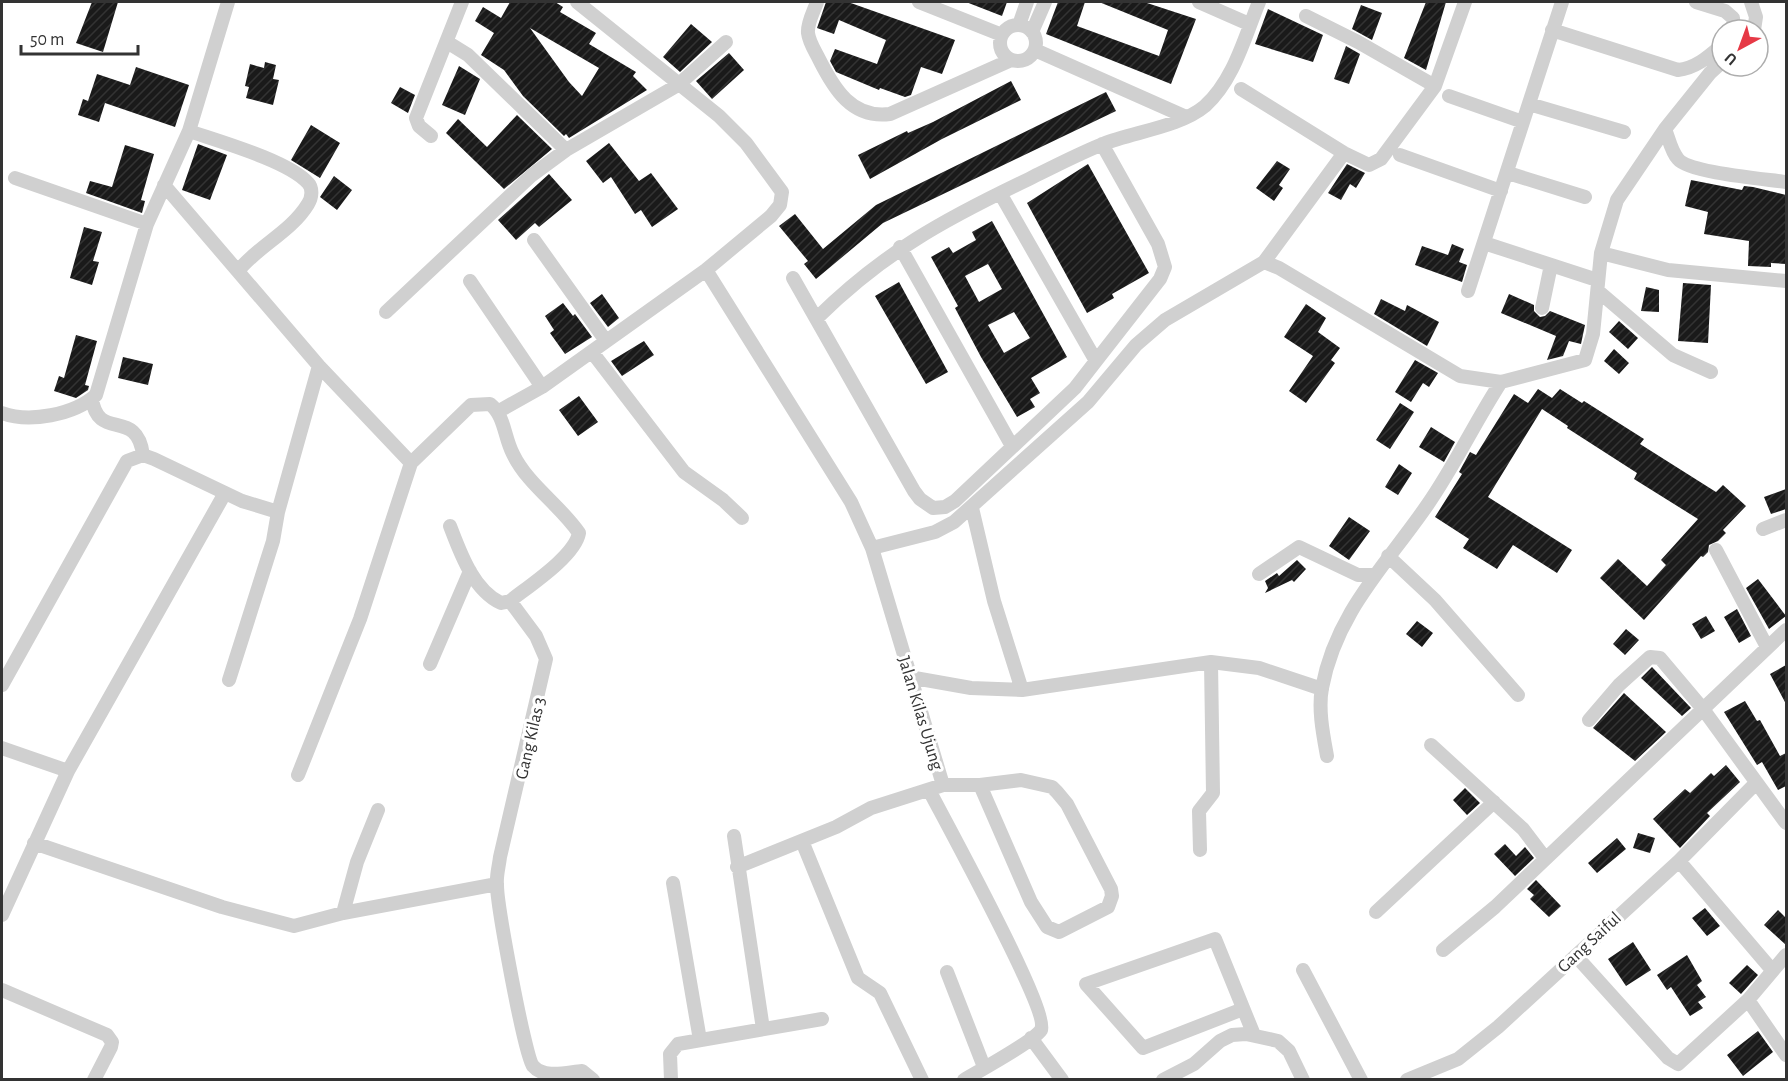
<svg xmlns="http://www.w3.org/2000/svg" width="1788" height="1081" viewBox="0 0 1788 1081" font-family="'Alegreya Sans',sans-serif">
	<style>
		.building { fill: url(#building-hatch); fill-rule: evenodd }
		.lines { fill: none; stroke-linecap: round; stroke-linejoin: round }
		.minor { stroke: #d0d0d0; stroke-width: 14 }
		.labels { text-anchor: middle; stroke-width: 6; stroke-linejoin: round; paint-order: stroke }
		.street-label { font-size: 18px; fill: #333; stroke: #fff }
	</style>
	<defs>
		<pattern id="building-hatch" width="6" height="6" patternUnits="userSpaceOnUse" patternTransform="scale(1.5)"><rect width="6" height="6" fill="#1a1a1a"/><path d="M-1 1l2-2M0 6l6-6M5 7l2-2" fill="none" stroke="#333"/></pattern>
	</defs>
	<rect width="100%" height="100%" fill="#fff"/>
	<path class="building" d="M92,2H118L103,52L76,43Z
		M510,2H555L563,7L560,12L596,33L589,44L636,72L633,76L647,90L569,138L566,134L564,136L523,96L504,70L481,55L494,33L475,21L483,7L501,18ZM530,28L599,68L582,96L569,82Z
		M826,2H848L955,40L942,74L921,67L911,95L905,97L880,88L879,90L836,72L830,61L835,49L877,64L886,40L839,20L834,34L817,28Z
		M966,2H1007L1002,16Z
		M1058,2H1085L1077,26L1159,56L1168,30L1099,2H1144L1196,19L1171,84L1046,34Z
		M1426,2H1446L1426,70L1404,58Z
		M1361,5L1382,13L1372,40L1352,29Z
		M1268,9L1323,35L1313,62L1255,44Z
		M691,24L712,42L680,72L663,57Z
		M1346,46L1360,54L1349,84L1334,79Z
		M729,53L744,70L712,99L696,81Z
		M265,62L276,65L273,79L279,80L273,105L246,98L249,87L245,86L250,64L264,68Z
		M459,66L480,79L465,115L442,105Z
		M136,67L189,85L175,127L105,103L99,122L78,115L83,99L88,101L97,74L130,85Z
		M1011,81L1021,100L942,139L870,179L858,155L907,131L908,133L933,122Z
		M400,87L415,95L408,113L391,103Z
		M1106,92L1116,111L883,223L816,279L804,264L808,261L779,226L795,214L823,249L876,205Z
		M517,115L552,149L504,189L446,133L458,119L487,147Z
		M311,125L340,143L320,178L291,160Z
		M609,143L639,181L651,173L678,209L652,227L641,210L635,214L611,177L603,183L586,161Z
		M198,144L227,155L210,200L182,190Z
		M125,145L154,154L141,200L145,201L142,213L86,193L90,181L112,187Z
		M1277,161L1290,169L1279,185L1283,188L1274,201L1256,188Z
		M1088,164L1149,273L1112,294L1114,298L1087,313L1027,203Z
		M1347,164L1365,173L1356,188L1350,184L1341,200L1328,193Z
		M549,174L572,200L539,227L535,223L516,240L498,220Z
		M334,176L352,190L337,210L320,197Z
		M1691,180L1742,190L1744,186L1753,187L1786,195V264L1771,263V267L1748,266L1749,241L1704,234L1708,212L1685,206Z
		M992,221L1067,357L1031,378L1040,393L1030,399L1035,407L1017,417L981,357L955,308L958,306L931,257L949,247L953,253L976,240L972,232ZM988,264L1002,289L979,302L965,276ZM1014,312L1030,338L1004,353L988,325Z
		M84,227L102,232L93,261L99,262L92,285L70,278Z
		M1452,244L1464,249L1459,262L1467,265L1462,282L1415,265L1422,246L1448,255Z
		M899,282L948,372L926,384L875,296Z
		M1683,283L1711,285L1708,343L1678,341Z
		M1646,287L1659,290V312L1641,311Z
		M602,294L619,318L608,327L590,303Z
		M1509,294L1534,305V311L1540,317L1545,316L1550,311L1585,325L1581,344L1569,341L1563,356L1547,360L1556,336L1501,313Z
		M1381,299L1405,311L1407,305L1439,322L1427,346L1374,314Z
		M563,303L573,316L575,314L592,337L565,354L550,333L554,330L545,316Z
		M1306,304L1326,318L1318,332L1340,348L1331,360L1335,363L1306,403L1289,391L1313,356L1284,337Z
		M1619,321L1638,338L1628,349L1609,332Z
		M76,335L97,341L85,385L89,386L88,390L76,398L54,391L59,376L64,378Z
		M644,341L654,355L622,376L611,361Z
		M1614,349L1629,363L1619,374L1604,361Z
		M123,357L153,364L148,385L118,378Z
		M1415,360L1438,373L1429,387L1423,383L1411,402L1395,392Z
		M1538,389L1552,398L1560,389L1582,403L1584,401L1644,439L1640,444L1716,492L1723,485L1746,506L1723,530L1726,533L1718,541L1709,545L1708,552L1703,557L1701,556L1644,620L1600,578L1618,559L1647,586L1666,565L1661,560L1698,519L1634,479L1637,473L1567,428L1568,426L1542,409L1488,497L1572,550L1557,573L1513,545L1497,569L1463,548L1469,539L1435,517L1462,474L1459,472L1470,452L1476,455L1514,394L1528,403Z
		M579,396L598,422L578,436L559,410Z
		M1400,403L1414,412L1390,449L1376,440Z
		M1431,427L1455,442L1444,462L1419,447Z
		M1399,464L1412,473L1398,495L1385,487Z
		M1786,489V509L1771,514L1764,497Z
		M1349,517L1370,531L1349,560L1329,546Z
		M1297,560L1306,569L1294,582L1292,580L1265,593L1268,588L1265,581L1277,573L1279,576Z
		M1758,579L1786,616L1769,629L1746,588Z
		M1737,609L1751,636L1739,643L1724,617Z
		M1706,616L1715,631L1701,639L1692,624Z
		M1417,621L1433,633L1422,647L1406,634Z
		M1626,629L1639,640L1625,655L1613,644Z
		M1786,665V704L1770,674Z
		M1652,667L1691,708L1682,716L1641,678Z
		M1624,693L1666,732L1635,761L1593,728Z
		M1745,701L1757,721L1760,720L1780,756L1786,753V786L1778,790L1762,762L1757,765L1724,712Z
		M1726,765L1740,782L1707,813L1710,816L1680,848L1653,819L1685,789L1690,793L1711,773L1714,776Z
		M1465,788L1480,803L1467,815L1453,800Z
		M1638,833L1655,838L1650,853L1633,848Z
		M1617,838L1626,849L1597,873L1588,863Z
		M1505,844L1516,856L1525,847L1534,858L1515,876L1494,854Z
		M1536,880L1561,906L1549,917L1530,899L1534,895L1527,889Z
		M1705,908L1720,926L1707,936L1692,918Z
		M1778,910L1786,918V945L1764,925Z
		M1633,942L1651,970L1626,986L1608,959Z
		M1687,955L1702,981L1697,985L1706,997L1698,1002L1703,1008L1690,1016L1671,987L1667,990L1657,975Z
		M1747,965L1758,975L1741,994L1729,983Z
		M1758,1031L1773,1052L1743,1076L1727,1055Z"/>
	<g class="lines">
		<path class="minor" d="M817,2C814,11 807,23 808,33C809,42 815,51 819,59C834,89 852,119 890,114L1011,60
			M919,2L1002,35
			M1199,2L1249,24
			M1696,2L1725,11L1733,18L1734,30
			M1751,2L1756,17L1754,30
			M1306,16L1358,42L1435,86
			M1019,25L1027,2
			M1000 43a18 18 0 1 1 36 0a18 18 0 1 1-36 0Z
			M1552,30L1678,70C1696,68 1708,57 1722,45
			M1032,32L1045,2
			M447,42L468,55L566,150
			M1035,50L1186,117
			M1241,89L1344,153L1369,165L1381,159L1435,86L1465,2
			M1449,96L1523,122
			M1529,104L1624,132
			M1665,129C1669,139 1671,151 1678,159C1689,173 1766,179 1786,182
			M189,131C218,141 289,161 308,183C313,188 312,198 308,204C291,232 258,246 238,271
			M431,136L419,126L416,118L462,2
			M1400,155L1501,191
			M1508,173L1585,197
			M15,178L147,224
			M164,185L319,366L411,463L360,619L298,775
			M534,240L606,341
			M1484,243L1591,278
			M900,247L1012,446
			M1601,253L1668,270L1786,281
			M1264,262L1344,153
			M706,270L851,502L872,548L943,785
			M793,278L914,491L920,499L933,508L945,507L955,501L1075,388L1096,361L1000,193
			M470,281L542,387
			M1468,291L1562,2
			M1598,291L1673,355L1711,372
			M1542,308L1551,265
			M386,312L532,175L566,150L678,85L726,42
			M817,318C884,252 945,219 1029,179C1053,167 1078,154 1103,144C1133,132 1180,127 1205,106C1234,80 1245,36 1259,2
			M592,352L684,472L723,500L742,518
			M1096,361L1160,279L1165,267L1158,244L1102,144
			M92,399C98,442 137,407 143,455
			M499,411L542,387L706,270L771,216L780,205L782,192L746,143L719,116L577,2
			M2,413C29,423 74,415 96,395L147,224L189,131L228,2
			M411,463L471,405L490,404C505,416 504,437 513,454C528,485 560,505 579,533C575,556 529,586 510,601L501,603C473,590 460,552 450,526
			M972,508L994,601L1022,690
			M1763,529L1786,520
			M872,548L935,532L954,522L1088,402L1136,345L1165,320L1264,262L1279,268L1460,376L1501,382L1585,360L1593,334L1601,253L1617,200L1665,129L1710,73L1722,62
			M1716,550L1767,647
			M1388,556L1435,600L1518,695
			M1259,574L1299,547L1358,575H1373
			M510,601L536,636L546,659L500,857C499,866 496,876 497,885C497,905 525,1057 533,1066C544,1079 568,1072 582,1071L593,1080
			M430,664L470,571
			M909,677L971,688L1022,690L1211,662L1259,668L1322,689
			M229,680L273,541L278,512L319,366
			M2,685L127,461L143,455L154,459L242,501L278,512
			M1589,720L1619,685L1650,657L1660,658L1703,709L1786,823
			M1431,745L1523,829L1545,858
			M2,748L68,771
			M1327,756C1323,734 1318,709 1322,688C1336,612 1387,564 1428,504C1455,465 1475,422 1501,382
			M929,790C944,819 1050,1012 1041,1030C1034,1041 979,1071 964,1080
			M734,836L763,1029
			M802,841L858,978L880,993L922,1080
			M34,843L222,907L294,926L343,913L497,884
			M1200,850L1199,811L1213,793L1211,662
			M1679,861L1772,970
			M737,867L836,827L871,808L943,785H980L1021,780L1052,787L1057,792L1067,804L1111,889L1112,896L1108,907L1059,932L1047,927L1031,902L980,785
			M673,883L700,1040
			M1376,912L1494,802
			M343,913L357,862L378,810
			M2,915L68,771L225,493
			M1443,950L1495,907L1786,630
			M1576,956L1668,1058L1678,1064L1748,1000L1786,955
			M1303,970L1361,1080
			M947,972L984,1067
			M2,990L107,1035L112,1042L111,1047L94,1080
			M1748,1000L1786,1055
			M1243,1009L1143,1048L1086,984L1215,939L1254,1035
			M1031,1038L1062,1080
			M671,1080L670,1054L678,1044L822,1019
			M1163,1080L1194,1064L1220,1041L1232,1035L1246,1034L1278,1041L1289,1051L1303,1080
			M1407,1080L1458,1059L1498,1027L1679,861L1756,783"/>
	</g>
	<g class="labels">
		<g class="street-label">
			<text transform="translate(921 713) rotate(73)" y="6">Jalan Kilas Ujung</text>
			<text transform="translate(530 738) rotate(-77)" y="6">Gang Kilas 3</text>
			<text transform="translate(1589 942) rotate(-43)" y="6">Gang Saiful</text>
		</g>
	</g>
	<rect width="1788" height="1081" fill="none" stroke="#333333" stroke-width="6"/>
	<g transform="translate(1740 48) rotate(221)"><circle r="28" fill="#ffffff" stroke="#adadad" stroke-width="1.5"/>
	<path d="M0-4.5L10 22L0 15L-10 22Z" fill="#e63946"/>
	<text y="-9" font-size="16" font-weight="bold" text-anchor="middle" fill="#333333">U</text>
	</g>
	<path d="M21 45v9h117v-9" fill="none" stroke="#333333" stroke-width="3"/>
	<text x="30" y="45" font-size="18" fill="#333333" stroke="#ffffff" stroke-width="4.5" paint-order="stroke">50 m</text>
</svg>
